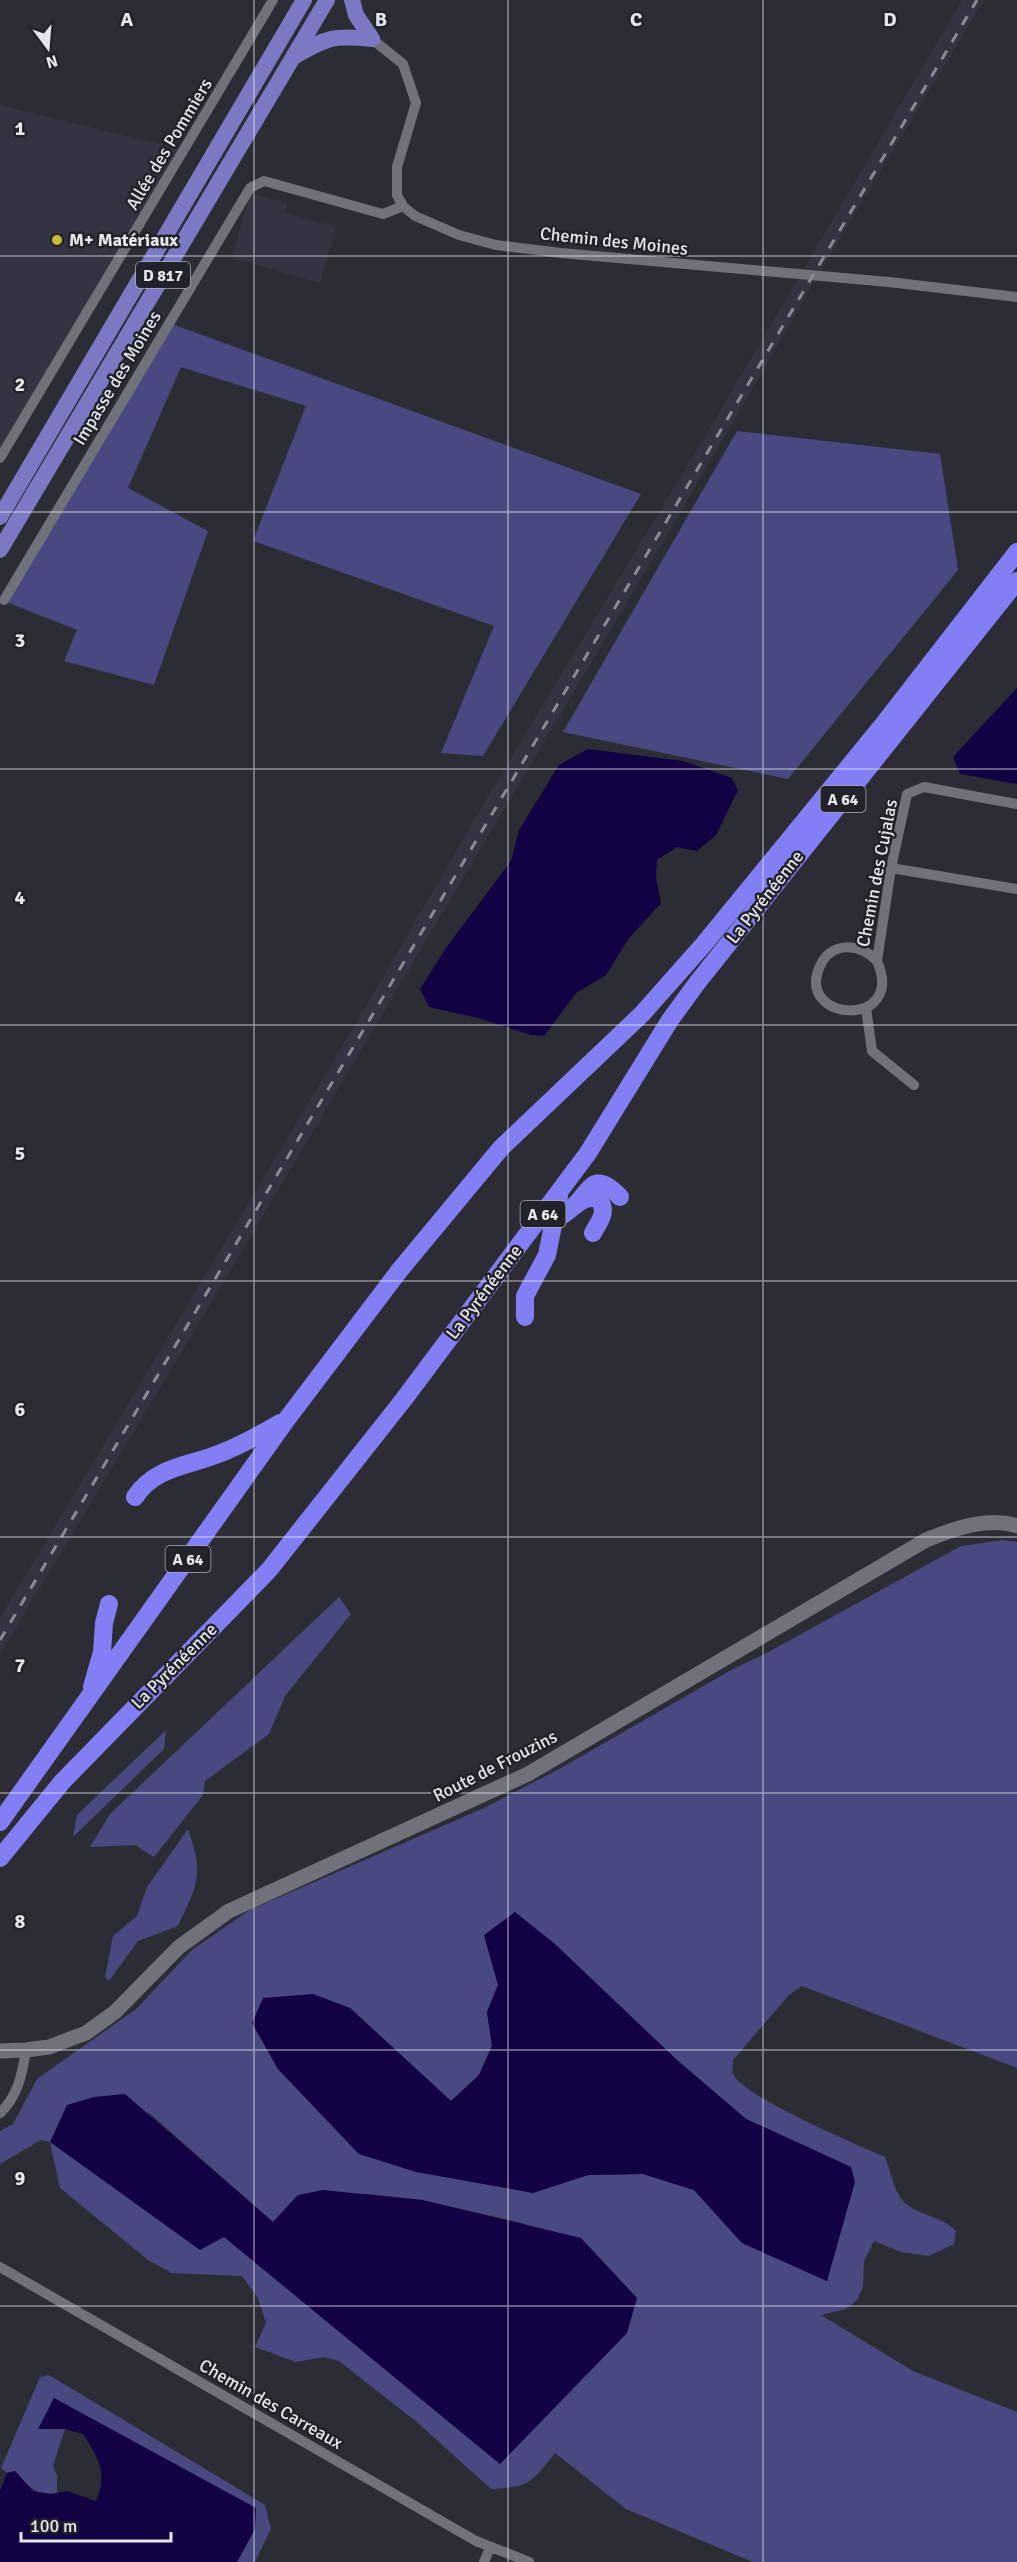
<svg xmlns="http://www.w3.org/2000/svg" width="1017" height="2562" viewBox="0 0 1017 2562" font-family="Signika,sans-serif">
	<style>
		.built { fill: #333442 }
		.green { fill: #494981; fill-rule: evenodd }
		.water { fill: #120143 }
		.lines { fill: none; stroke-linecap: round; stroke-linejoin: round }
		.minor { stroke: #71717a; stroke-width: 10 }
		.secondary { stroke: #71717a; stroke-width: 15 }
		.primary { stroke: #7b79c3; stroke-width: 16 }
		.motorway { stroke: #827ef3; stroke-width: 18 }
		.rail { stroke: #8a8a91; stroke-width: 3; stroke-dasharray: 10 10; stroke-linecap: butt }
		.grid { fill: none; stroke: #e5e6eb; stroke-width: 1.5; stroke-opacity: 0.55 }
		.poi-dot { fill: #caba3a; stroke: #22232a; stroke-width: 2 }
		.labels { text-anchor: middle; stroke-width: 5; stroke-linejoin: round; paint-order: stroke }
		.shield { fill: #22232a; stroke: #aaacb1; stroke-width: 1.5 }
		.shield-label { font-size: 16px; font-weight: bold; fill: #e5e6eb }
		.street-label { font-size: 18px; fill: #e5e6eb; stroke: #22232a }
		.poi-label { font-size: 18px; font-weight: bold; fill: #e5e6eb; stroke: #22232a; text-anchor: start }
		.grid-label { font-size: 20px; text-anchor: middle; font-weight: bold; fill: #e5e6eb; stroke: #22232a; stroke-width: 5; stroke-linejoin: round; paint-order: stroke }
	</style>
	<rect width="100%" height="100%" fill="#2c2c34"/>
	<path class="built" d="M962,0H984L827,260L676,520L204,1315L0,1654V1618L359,1018L497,781L713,423Z
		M0,105L180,149L0,450Z
		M250,193L287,203L285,213L336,227L320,283L232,258Z"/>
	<path class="green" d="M169,323L641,494L483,756L441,753L494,626L253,541L306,406L181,367L128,488L208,531L154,685L64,661L77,630L1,600Z
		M737,431L940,454L958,570L788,779L563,732Z
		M1003,1540L1017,1542V2068L802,1986L789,1995L733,2060C733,2064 732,2071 733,2074C742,2096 859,2146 885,2157C890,2169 893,2186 900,2197C911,2215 940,2214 956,2231L954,2244L929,2256L901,2252L874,2241L864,2261L863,2287L857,2300L846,2309L821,2315L913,2371L1017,2412V2562H753L626,2509L555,2453C530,2484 531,2486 491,2489L418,2423L339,2361L323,2357L296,2362L255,2347L266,2323L258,2298L242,2276L172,2273L148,2260L60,2188L50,2142L41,2140L0,2164V2131L13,2124L37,2079L136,2009L193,1949L250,1910L484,1808L561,1768L731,1670L761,1656L961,1546ZM484,1935L677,2060L746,2119L851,2167L827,2281L742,2243L694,2190L643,2174L588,2175L533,2193L359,2154L278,2069L252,2023L350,2008L451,2101L479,2075L492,2046L487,2012L498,1985ZM147,2111L273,2222L298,2195L368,2194L422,2200L526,2224L500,2464L223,2236Z
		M339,1597L351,1614L285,1696L269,1734L205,1781L203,1795L154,1857L135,1845L90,1847L110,1814Z
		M166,1730L164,1749L73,1837L77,1815Z
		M188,1829C204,1875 198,1883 178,1926L138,1941L109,1981L105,1977L113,1936L137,1916L147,1887Z
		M49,2375L265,2505L271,2529L255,2562H237L255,2529L54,2398L39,2429H65L53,2466L57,2476V2493C37,2498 27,2485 15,2471L7,2473L1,2468L40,2377Z"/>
	<path class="water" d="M1017,688V784L960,774L953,757Z
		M588,749L683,761L732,778L738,790L716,835L697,851L677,847L657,860L656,878L661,903L629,938L606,975L576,993L544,1036L531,1035L478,1018L429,1007L420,989L446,948L511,861L519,830L559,765Z
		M515,1912L555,1944L677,2060L746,2119L851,2167L855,2182L827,2281L742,2243L694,2190L643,2174L588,2175L533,2193L416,2172L359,2154L278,2069L252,2023L263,1998L313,1994L350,2008L451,2101L479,2075L492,2046L487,2012L498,1985L484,1935Z
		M125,2094L273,2222L298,2195L323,2190L422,2200L581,2238L637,2298L627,2333L500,2464L224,2237L200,2250L50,2142L67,2105L94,2097Z
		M54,2398L256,2508L255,2529L237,2562H0V2491L7,2473L15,2471L33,2491L51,2494L67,2491L96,2501C108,2472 99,2459 83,2434L65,2429H38Z"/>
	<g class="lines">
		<path class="minor" d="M372,39L403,64L416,103L397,167V195L403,206L415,216L459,235L496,245L561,253L889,282L1017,297
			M0,458L273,0
			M4,600L250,188L264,181L383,214L403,206
			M891,868L1017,889
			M877,961C860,943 831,941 820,966C794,1023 907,1029 877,961L891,868L907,794L924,787L1017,804
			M866,1008L872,1051L914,1085
			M0,2113C18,2096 22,2075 26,2050
			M0,2267L476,2541L529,2562
			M484,2562L490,2548"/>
		<path class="secondary" d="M0,2051L26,2050L49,2047L86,2033L115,2012L179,1947L229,1911L528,1774L926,1540C953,1529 988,1516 1017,1526"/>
		<path class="primary" d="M352,0L356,15L372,39
			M295,56C328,37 334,35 372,39
			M0,517L304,0
			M0,550L327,0"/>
		<path class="motorway" d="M575,1206C584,1197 602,1192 603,1211C603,1218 596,1227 593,1233
			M549,1224C557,1219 566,1214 573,1207C590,1192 593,1168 620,1197
			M525,1317V1296L547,1255L559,1196
			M135,1497C155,1466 190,1466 221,1453C242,1445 261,1434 280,1423
			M92,1687L102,1652L104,1623L109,1604
			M0,1822L287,1419L399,1271L501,1148L642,1014L704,944L882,726L1017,552
			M0,1858L62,1782L269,1570L404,1399L588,1153L670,1020L697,983L1017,581"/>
		<path class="rail" d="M0,1640L977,0"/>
	</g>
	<path class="grid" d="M254,0V2562M508,0V2562M763,0V2562M0,256H1017M0,512H1017M0,769H1017M0,1025H1017M0,1281H1017M0,1537H1017M0,1793H1017M0,2050H1017M0,2306H1017"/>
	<circle class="poi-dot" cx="57" cy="240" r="6"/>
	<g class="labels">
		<g class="shield">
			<rect x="136" y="262" width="54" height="26" rx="4.5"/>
			<rect x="820.5" y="786" width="45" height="26" rx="4.5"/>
			<rect x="520.5" y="1201" width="45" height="26" rx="4.5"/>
			<rect x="165.5" y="1546" width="45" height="26" rx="4.5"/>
		</g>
		<g class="shield-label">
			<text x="163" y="281">D 817</text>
			<text x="843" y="805">A 64</text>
			<text x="543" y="1220">A 64</text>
			<text x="188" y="1565">A 64</text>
		</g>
		<g class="street-label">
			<text transform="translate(169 144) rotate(-59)" y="6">Allée des Pommiers</text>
			<text transform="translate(614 241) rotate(6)" y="6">Chemin des Moines</text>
			<text transform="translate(117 378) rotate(-59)" y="6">Impasse des Moines</text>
			<text transform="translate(877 873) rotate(-79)" y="6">Chemin des Cujalas</text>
			<text transform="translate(765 897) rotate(-52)" y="6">La Pyrénéenne</text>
			<text transform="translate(484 1292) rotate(-53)" y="6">La Pyrénéenne</text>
			<text transform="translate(174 1666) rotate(-45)" y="6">La Pyrénéenne</text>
			<text transform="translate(495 1766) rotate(-27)" y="6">Route de Frouzins</text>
			<text transform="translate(271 2404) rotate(30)" y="6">Chemin des Carreaux</text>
		</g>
		<g class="poi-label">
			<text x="69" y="246">M+ Matériaux</text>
		</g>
	</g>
	<g class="grid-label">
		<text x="127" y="26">A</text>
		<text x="381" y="26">B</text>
		<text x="636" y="26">C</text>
		<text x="890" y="26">D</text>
		<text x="20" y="135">1</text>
		<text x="20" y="391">2</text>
		<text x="20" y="647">3</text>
		<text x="20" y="904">4</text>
		<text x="20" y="1160">5</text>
		<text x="20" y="1416">6</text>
		<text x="20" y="1672">7</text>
		<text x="20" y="1928">8</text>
		<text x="20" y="2185">9</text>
	</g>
	<g transform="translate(48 48) rotate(164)" stroke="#22232a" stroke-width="4.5" paint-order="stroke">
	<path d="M0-4.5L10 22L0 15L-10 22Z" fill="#e5e6eb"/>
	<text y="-9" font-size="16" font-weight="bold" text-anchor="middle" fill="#e5e6eb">N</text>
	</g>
	<path d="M21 2532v9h150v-9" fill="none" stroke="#e5e6eb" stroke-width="3"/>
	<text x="30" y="2532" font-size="18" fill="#e5e6eb" stroke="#22232a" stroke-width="4.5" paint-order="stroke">100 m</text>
</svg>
